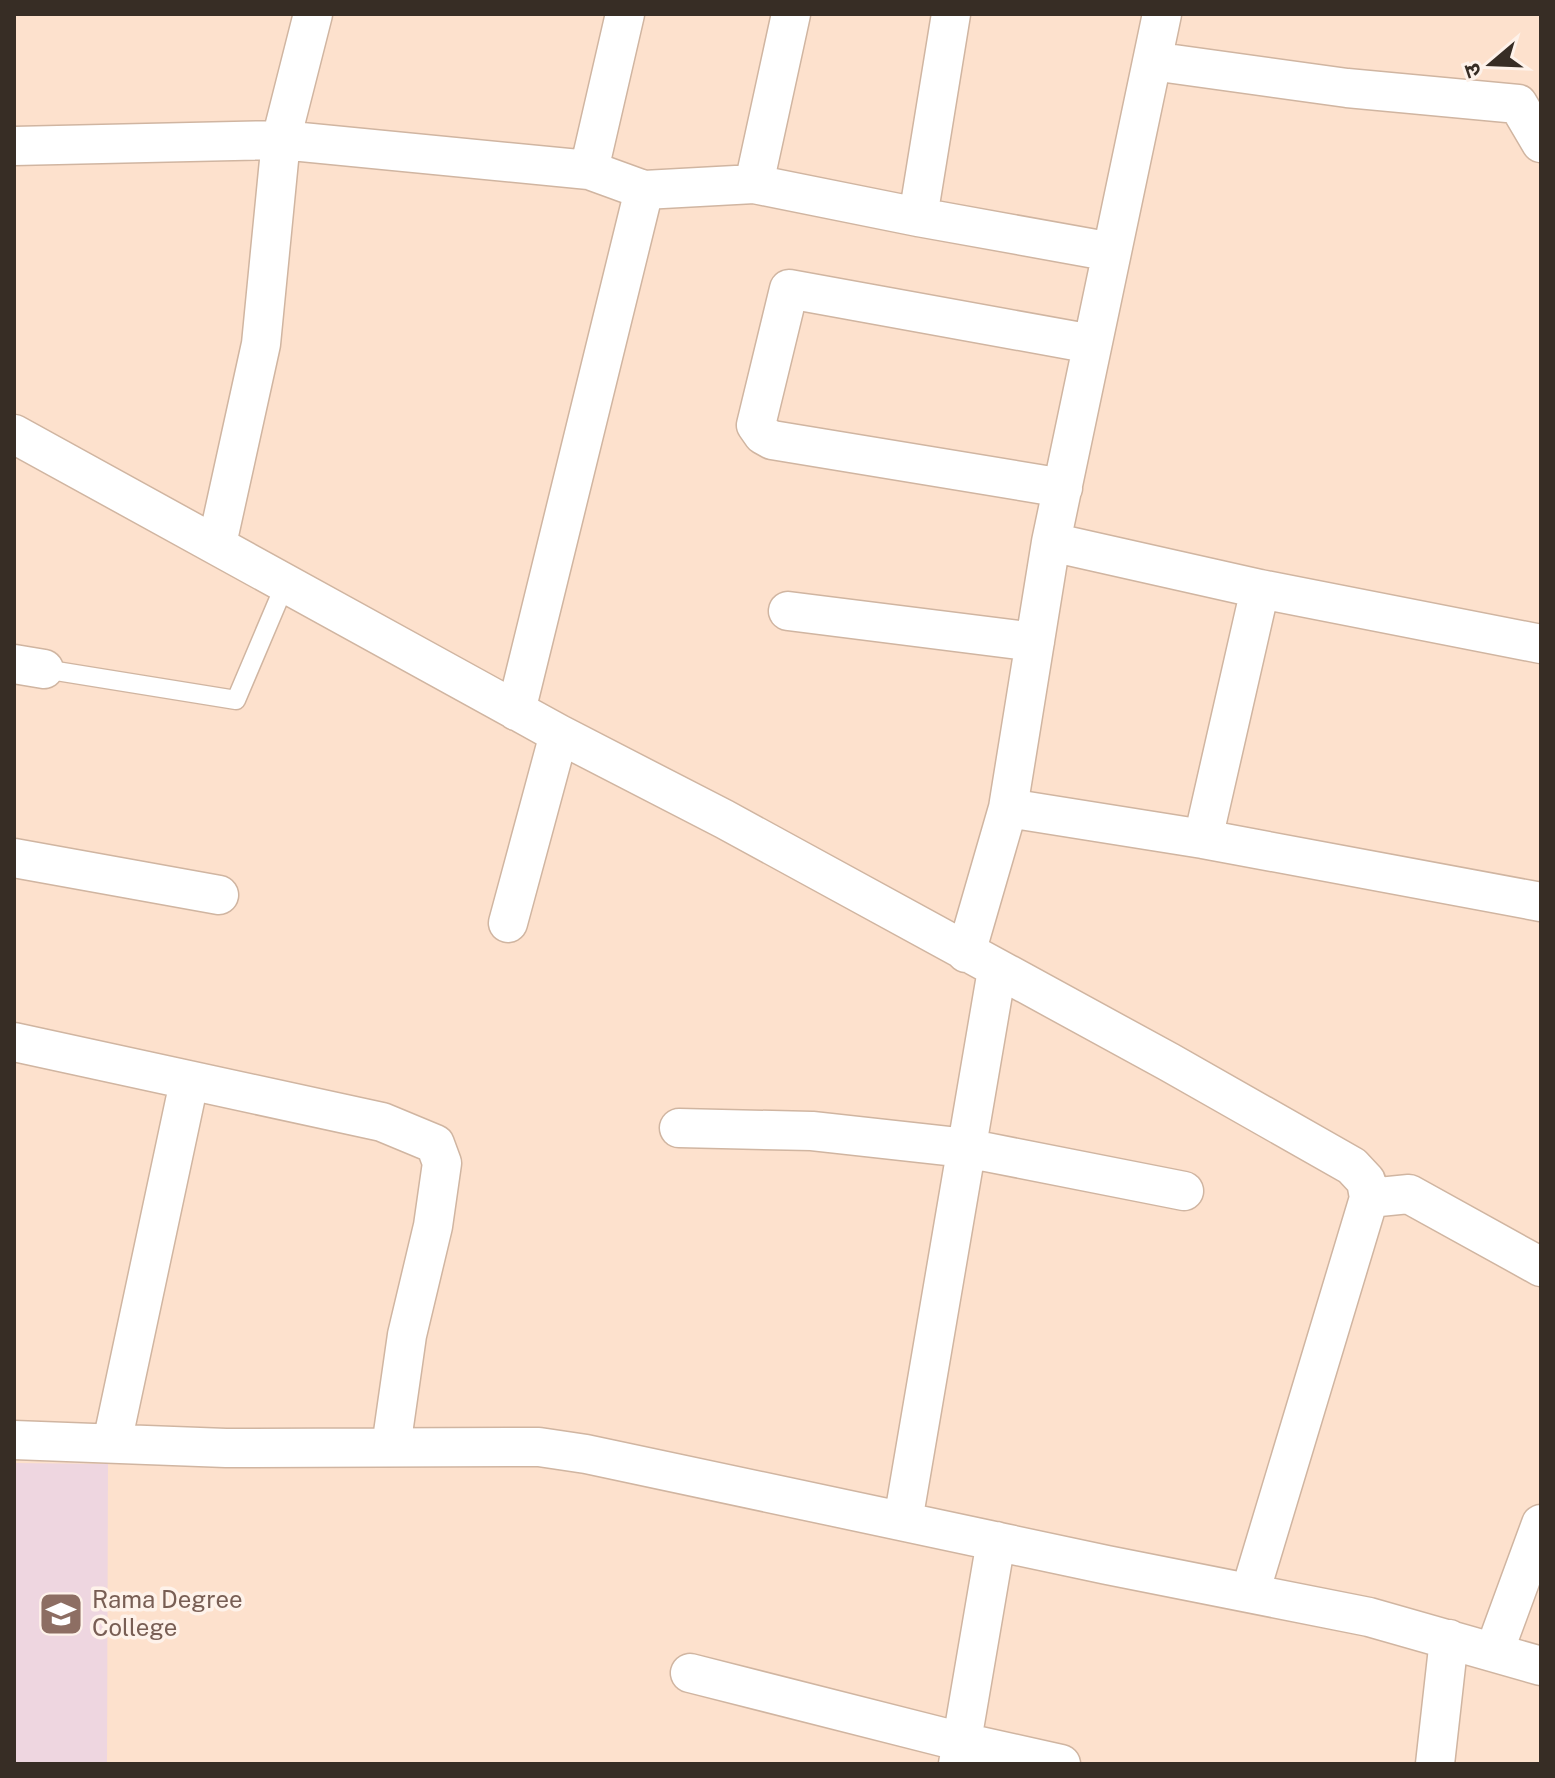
<svg xmlns="http://www.w3.org/2000/svg" width="1555" height="1778" viewBox="0 0 1555 1778" font-family="'Public Sans','Noto Sans Devanagari',sans-serif">
	<style>
		.education { fill: #eed6e0 }
		.lines { fill: none; stroke-linecap: round; stroke-linejoin: round }
		.lane-casing { stroke: #d0b5a1; stroke-width: 21 }
		.street-casing { stroke: #d0b5a1; stroke-width: 41 }
		.lane { stroke: #fff; stroke-width: 18 }
		.street { stroke: #fff; stroke-width: 38 }
		.labels { text-anchor: middle; stroke-width: 7; stroke-linejoin: round; paint-order: stroke }
		.education-label { font-size: 24px; fill: #785e54; stroke: #fef2ea; text-anchor: start }
	</style>
	<rect width="100%" height="100%" fill="#fde1cd"/>
	<path class="education" d="M14,1463L108,1464L107,1764H14Z"/>
	<g class="lines">
		<g class="lane-casing">
			<path id="lane" d="M44,669L236,700L286,582"/>
		</g>
		<g class="street-casing">
			<path id="street" d="M1152,61L1347,88L1518,104L1541,143
				M14,146L281,140L589,170L644,190L754,184L918,217L1112,252
				M589,170L625,14
				M754,184L791,14
				M918,217L951,14
				M14,434L559,734L724,819L1169,1062L1352,1166L1366,1181L1369,1198L1250,1593
				M1063,488L772,440L763,435L756,425L789,289L1092,344
				M1051,542L1260,589L1541,644
				M217,544L261,344L281,140L313,14
				M788,611L1035,642
				M14,664L44,669
				M516,711L644,190
				M1008,808L1203,839L1541,902
				M1203,839L1260,589
				M14,858L219,895
				M508,923L559,734
				M966,953L1008,808L1051,542L1162,14
				M14,1042L382,1122L435,1144L442,1163L433,1226L407,1335L391,1447
				M679,1128L812,1131L966,1148L1184,1191
				M1369,1198L1409,1194L1541,1267
				M14,1440L226,1448L539,1447L586,1454L1107,1565L1369,1617L1541,1666
				M112,1443L189,1082
				M903,1521L997,970
				M1494,1652L1541,1524
				M690,1673L962,1742L1061,1764
				M958,1764L996,1541
				M1435,1764L1449,1639"/>
		</g>
		<use href="#lane" class="lane"/>
		<use href="#street" class="street"/>
	</g>
	<defs>
		<g id="university-square" transform="scale(2.3)"><rect x="-9" y="-9" width="18" height="18" rx="4" fill="#8d6e63" stroke="#fef2ea"/><path d="M0-5L7-2L0 1L-7-2ZM-4 1L0 2.5L4 1V4Q0 6-4 4Z" fill="#fff"/></g>
	</defs>
	<g fill-rule="evenodd">
		<use href="#university-square" x="61" y="1614"/>
	</g>
	<g class="labels">
		<g class="education-label">
			<text x="92" y="1608">Rama Degree<tspan x="92" dy="28">College</tspan></text>
		</g>
	</g>
	<rect width="1555" height="1778" fill="none" stroke="#372d25" stroke-width="32"/>
	<g transform="translate(1491 64) rotate(251)" stroke="#fef2ea" stroke-width="6" paint-order="stroke">
	<path d="M0-6L14 30L0 20L-14 30Z" fill="#372d25"/>
	<text y="-12" font-size="22" font-weight="bold" text-anchor="middle" fill="#372d25">उ</text>
	</g>
</svg>
